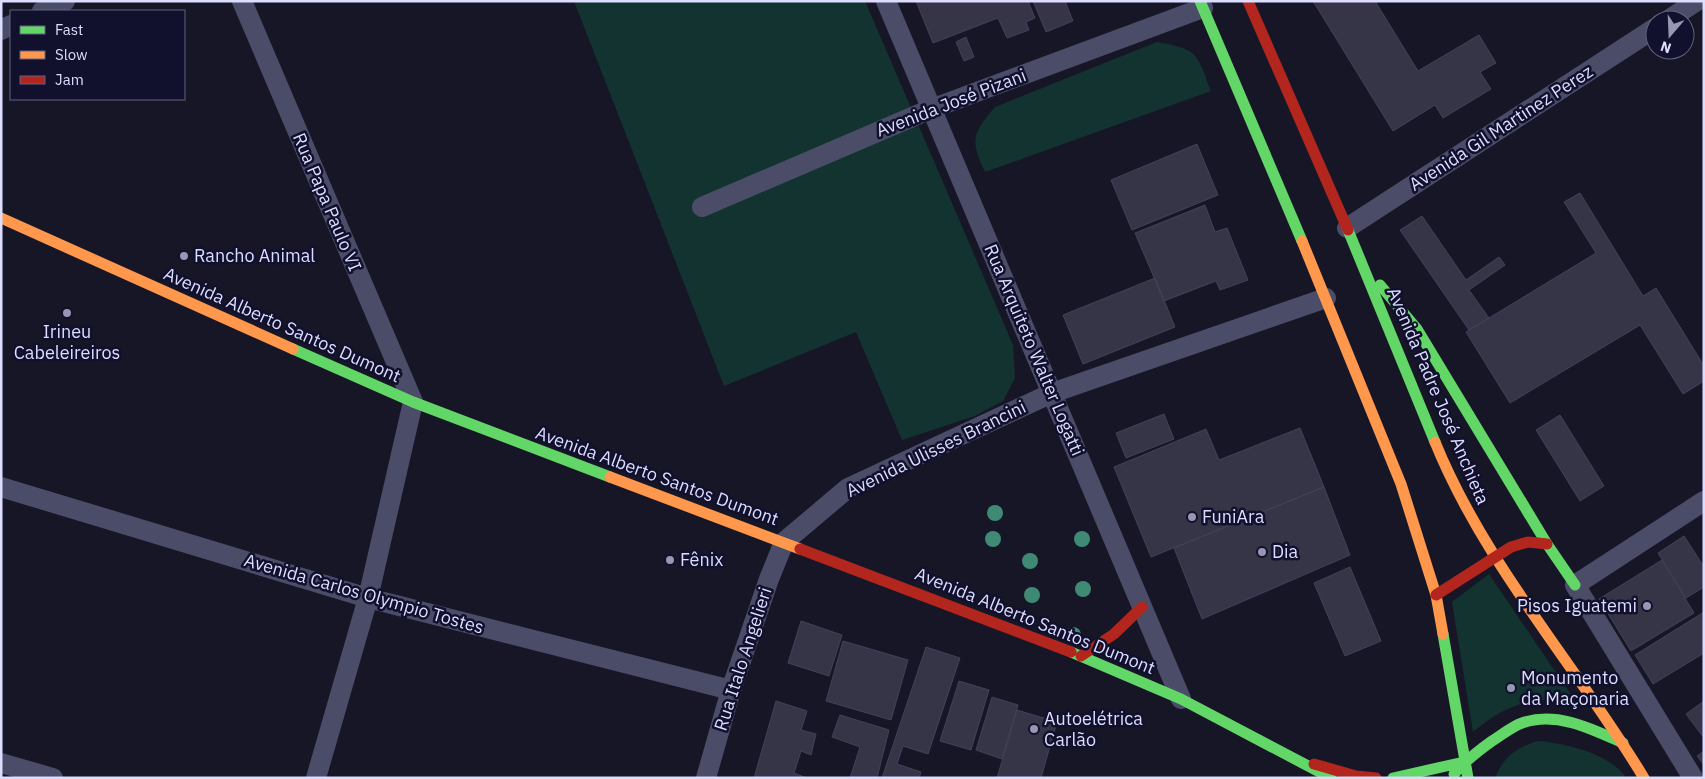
<svg xmlns="http://www.w3.org/2000/svg" width="1705" height="779" viewBox="0 0 1705 779" font-family="'IBM Plex Sans',sans-serif">
	<style>
		.green { fill: #133330 }
		.building { fill: #363548; stroke: #424159 }
		.lines { fill: none; stroke-linecap: round; stroke-linejoin: round }
		.street { stroke: #4b4d68; stroke-width: 20 }
		.fast { stroke: #63d668; stroke-width: 11 }
		.slow { stroke: #ff974d; stroke-width: 11 }
		.jam { stroke: #b3261e; stroke-width: 11 }
		.tree { fill: #3f8a74 }
		.poi-dot { fill: #9797b3; stroke: #11102d; stroke-width: 2 }
		.labels { text-anchor: middle; stroke-width: 5; stroke-linejoin: round; paint-order: stroke }
		.street-label { font-size: 18px; fill: #dcddff; stroke: #11102d }
		.poi-label { font-size: 18px; fill: #dcddff; stroke: #11102d; text-anchor: start }
	</style>
	<rect width="100%" height="100%" fill="#171627"/>
	<path class="green" d="M574,1H865L1013,345L1015,378L1003,401L975,416L902,440L856,332L724,386Z
		M1157,42C1199,49 1197,54 1211,91L985,172C970,140 972,134 995,107Z
		M1489,574L1576,702C1537,693 1502,706 1473,732L1452,602Z
		M1538,741C1564,743 1612,754 1626,778H1495C1503,757 1517,747 1538,741Z"/>
	<path class="building" d="M916,1H1028L1035,18L1026,22L1029,30L1007,38L998,18L933,43Z
		M1033,1H1065L1073,21L1046,32Z
		M1313,1H1375L1418,71L1479,35L1496,63L1480,72L1491,89L1443,118L1435,105L1393,131Z
		M966,37L974,57L964,61L956,42Z
		M1197,144L1218,195L1132,230L1111,180Z
		M1580,193L1643,296L1656,288L1704,366V381L1683,394L1640,325L1510,403L1466,332L1596,253L1564,202Z
		M1205,205L1215,232L1227,228L1248,280L1220,290L1216,281L1164,301L1135,233Z
		M1422,216L1466,280L1499,257L1505,265L1469,290L1489,318L1469,330L1400,230Z
		M1155,278L1175,327L1083,364L1063,315Z
		M1164,414L1174,439L1126,458L1116,433Z
		M1560,415L1604,486L1580,501L1536,430Z
		M1300,428L1324,487L1151,557L1114,467L1206,429L1219,460Z
		M1324,487L1350,555L1202,619L1174,548Z
		M1684,536L1704,567V587L1686,598L1658,553Z
		M1662,560L1694,613L1631,651L1599,599Z
		M1350,567L1381,641L1345,656L1314,583Z
		M1704,612V653L1653,684L1635,655Z
		M801,621L842,635L829,676L788,663Z
		M843,641L908,660L891,720L826,701Z
		M926,647L960,658L928,754L903,746L897,764L921,772L919,778H882Z
		M959,681L989,690L971,750L940,741Z
		M992,697L1018,705L1002,759L976,750Z
		M776,701L807,711L801,730L816,734L811,755L801,751L794,773L807,778H754Z
		M1704,701V738L1686,714Z
		M1017,710L1057,722L1041,778H997Z
		M840,715L889,730L877,778H850L860,747L832,737Z
		M1704,751V765L1697,756Z"/>
	<g class="lines">
		<path class="street" d="M242,1L413,402L368,598L316,778
			M886,1L1181,699
			M42,11L65,1
			M1668,20L1697,1
			M1,30L11,25
			M702,207L931,109L1203,8
			M1347,228L1655,28
			M1,487L368,598L731,690
			M1,763L53,778
			M706,778L731,690L769,579L784,542L848,488L1052,393L1326,298
			M1693,778L1575,585L1704,501"/>
		<path class="fast" d="M1200,1L1302,241
			M1348,230L1435,442
			M1380,285L1417,329L1547,544L1575,585
			M293,349L413,402L610,477
			M1443,634L1468,778
			M1071,652L1181,699L1331,778
			M1454,774C1465,761 1478,751 1492,741C1502,735 1511,727 1522,723C1557,711 1592,729 1623,743
			M1393,778L1464,762"/>
		<path class="slow" d="M1,218L293,349
			M1302,241L1401,484L1436,595L1443,634
			M1435,442C1485,565 1576,665 1644,778
			M610,477L800,549"/>
		<path class="jam" d="M1248,1L1348,230
			M800,549L1071,652
			M1436,595L1511,547L1528,542L1547,544
			M1081,656L1114,634L1142,607
			M1314,764L1356,776L1376,778"/>
	</g>
	<g class="tree">
		<circle cx="995" cy="513" r="8"/>
		<circle cx="993" cy="539" r="8"/>
		<circle cx="1082" cy="539" r="8"/>
		<circle cx="1030" cy="561" r="8"/>
		<circle cx="1083" cy="589" r="8"/>
		<circle cx="1032" cy="595" r="8"/>
		<circle cx="1073" cy="635" r="8"/>
	</g>
	<g class="poi-dot">
		<circle cx="184" cy="256" r="5"/>
		<circle cx="67" cy="313" r="5"/>
		<circle cx="1192" cy="517" r="5"/>
		<circle cx="1262" cy="552" r="5"/>
		<circle cx="670" cy="560" r="5"/>
		<circle cx="1647" cy="606" r="5"/>
		<circle cx="1511" cy="688" r="5"/>
		<circle cx="1034" cy="729" r="5"/>
	</g>
	<g class="labels">
		<g class="street-label">
			<text transform="translate(951 103) rotate(-21)" y="6">Avenida José Pizani</text>
			<text transform="translate(1501 128) rotate(-33)" y="6">Avenida Gil Martinez Perez</text>
			<text transform="translate(327 202) rotate(67)" y="6">Rua Papa Paulo VI</text>
			<text transform="translate(282 325) rotate(24)" y="6">Avenida Alberto Santos Dumont</text>
			<text transform="translate(1034 350) rotate(67)" y="6">Rua Arquiteto Walter Logatti</text>
			<text transform="translate(1438 396) rotate(67)" y="6">Avenida Padre José Anchieta</text>
			<text transform="translate(936 449) rotate(-26)" y="6">Avenida Ulisses Brancini</text>
			<text transform="translate(657 476) rotate(20)" y="6">Avenida Alberto Santos Dumont</text>
			<text transform="translate(364 594) rotate(16)" y="6">Avenida Carlos Olympio Tostes</text>
			<text transform="translate(1035 621) rotate(22)" y="6">Avenida Alberto Santos Dumont</text>
			<text transform="translate(743 659) rotate(-72)" y="6">Rua Italo Angelieri</text>
		</g>
		<g class="poi-label">
			<text x="194" y="262">Rancho Animal</text>
			<text x="67" y="338" text-anchor="middle">Irineu<tspan x="67" dy="21">Cabeleireiros</tspan></text>
			<text x="1202" y="523">FuniAra</text>
			<text x="1272" y="558">Dia</text>
			<text x="680" y="566">Fênix</text>
			<text x="1637" y="612" text-anchor="end">Pisos Iguatemi</text>
			<text x="1521" y="684">Monumento<tspan x="1521" dy="21">da Maçonaria</tspan></text>
			<text x="1044" y="725">Autoelétrica<tspan x="1044" dy="21">Carlão</tspan></text>
		</g>
	</g>
	<rect width="1705" height="779" fill="none" stroke="#dcddff" stroke-width="5"/>
	<rect x="10" y="10" width="175" height="90" fill="#11102d" stroke="#626281"/>
	<rect x="20" y="26" width="25" height="8" fill="#63d668" stroke="#626281"/>
	<text x="55" y="35" font-size="15" fill="#dcddff">Fast</text>
	<rect x="20" y="51" width="25" height="8" fill="#ff974d" stroke="#626281"/>
	<text x="55" y="60" font-size="15" fill="#dcddff">Slow</text>
	<rect x="20" y="76" width="25" height="8" fill="#b3261e" stroke="#626281"/>
	<text x="55" y="85" font-size="15" fill="#dcddff">Jam</text>
	<g transform="translate(1670 35) rotate(199)"><circle r="24" fill="#11102d" stroke="#626281"/>
	<path d="M0-4L9 19L0 12L-9 19Z" fill="#9797b3"/>
	<text y="-8" font-size="14" font-weight="bold" text-anchor="middle" fill="#dcddff">N</text>
	</g>
</svg>
